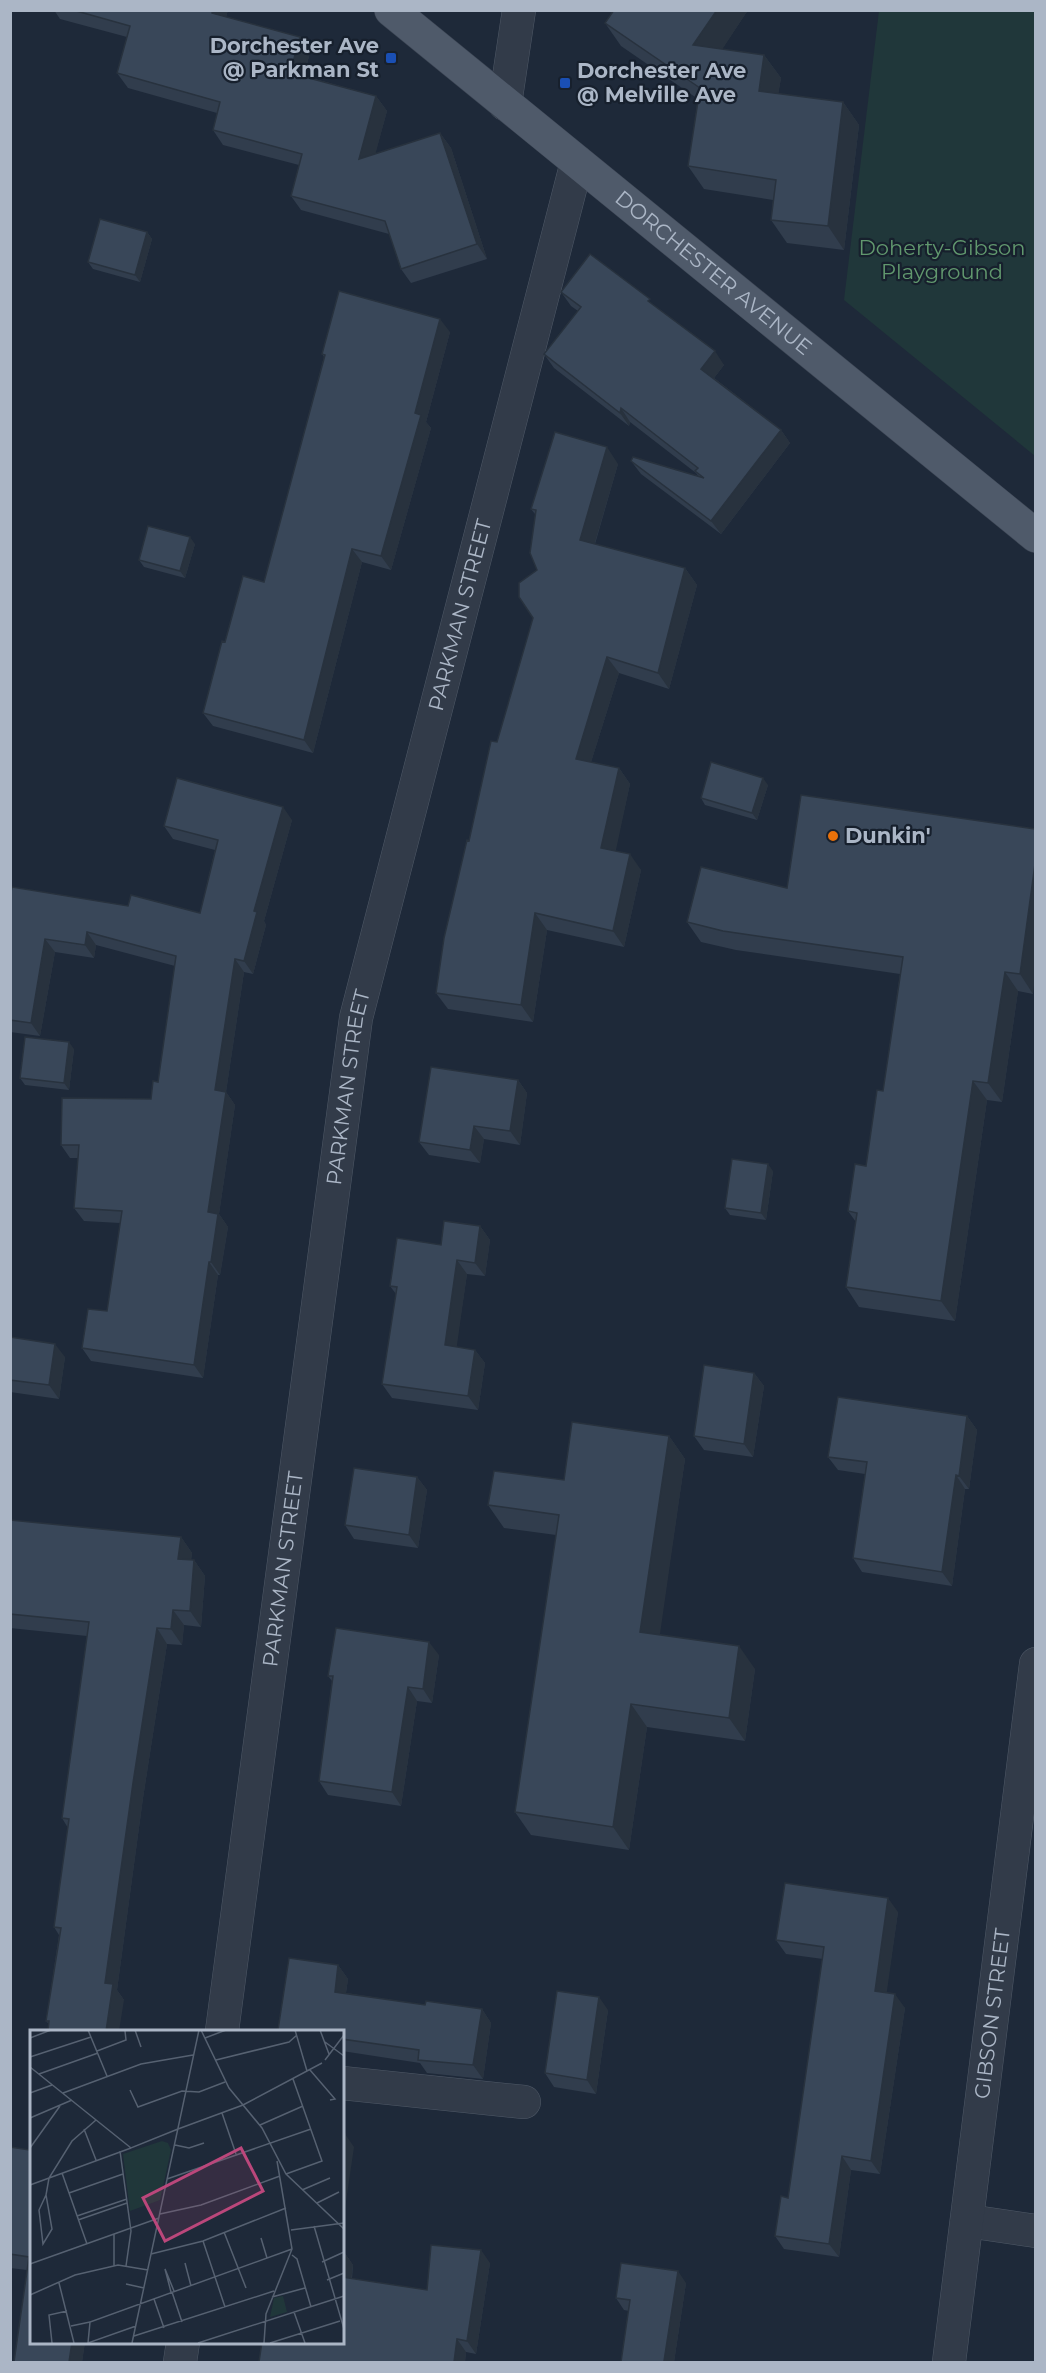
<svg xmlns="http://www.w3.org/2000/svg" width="1046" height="2373" viewBox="0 0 1046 2373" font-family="Montserrat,sans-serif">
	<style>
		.green { fill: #20373a }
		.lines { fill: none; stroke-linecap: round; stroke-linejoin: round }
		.minor-casing { stroke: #4f5967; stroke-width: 34 }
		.tertiary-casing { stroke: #4f5967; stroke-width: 34 }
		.primary-casing { stroke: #3b4453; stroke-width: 34 }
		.minor { stroke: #323b49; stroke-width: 33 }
		.tertiary { stroke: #323b49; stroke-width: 33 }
		.primary { stroke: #4f5a6a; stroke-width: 33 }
		.wall { fill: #313d4d }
		.shaded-wall { fill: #28323e }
		.building { fill: #394759; stroke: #28323e; stroke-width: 1.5 }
		.transit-dot { fill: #1a4fb4; stroke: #17202d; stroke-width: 2 }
		.food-dot { fill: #e8710a; stroke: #17202d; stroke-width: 2 }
		.labels { text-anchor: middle; stroke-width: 4.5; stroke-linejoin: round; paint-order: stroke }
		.poi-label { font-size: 21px; font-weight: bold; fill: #abb6c6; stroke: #17202d; text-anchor: start }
		.park-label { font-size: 21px; fill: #61986e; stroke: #17202d }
		.street-label { font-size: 21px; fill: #abb6c6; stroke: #17202d }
		.inset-road { fill: none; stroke: #566171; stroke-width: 1.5 }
		.view { fill: #bb477b; fill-opacity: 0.15; stroke: #bb477b; stroke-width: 3 }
		.inset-edge { fill: none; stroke: #abb6c6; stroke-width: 3 }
	</style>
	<rect width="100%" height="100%" fill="#1e2939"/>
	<path class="green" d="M879,11H1035V456L844,300Z"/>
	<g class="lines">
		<g class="minor-casing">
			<path id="minor" d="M342,2083L524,2102
				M968,2221L1036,2231"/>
		</g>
		<g class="tertiary-casing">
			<g id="tertiary">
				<path d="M505,104L519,10"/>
				<path id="s1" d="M222,2031L356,1018L577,162"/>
				<path d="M180,2362L183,2342"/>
				<path id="s2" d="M949,2362L1036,1664"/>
			</g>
		</g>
		<g class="primary-casing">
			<g id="primary">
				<path id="s3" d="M391,10L1036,536"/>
			</g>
		</g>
		<use href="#minor" class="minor"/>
		<use href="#tertiary" class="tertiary"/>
		<use href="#primary" class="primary"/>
	</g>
	<path class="wall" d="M54,10H228L226,17L300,37L310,52L304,76L376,96L387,111L375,154L440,133L451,148L487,259L411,283L401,269L389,234L301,210L291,196L299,165L223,145L213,130L217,113L128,88L117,73L127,37L60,19Z
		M614,10H748L722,49L764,55L781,78L778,94L843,102L859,125L844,250L787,243L771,220L773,200L704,189L688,166L698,99L621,46L605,23Z
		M147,232L152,239L140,282L93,269L88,262Z
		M561,292L655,307L724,365L714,378L781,430L790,443L721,534L641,474L631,461L699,477L696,473L630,422L629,426L554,368L544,354L578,311L571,306Z
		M450,332L426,422L431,428L391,570L362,562L313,753L213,726L203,713L225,642L264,582L324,357L322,354Z
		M618,464L595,544L685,568L697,585L669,689L619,673L591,762L619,768L630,784L615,851L641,870L624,947L547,930L533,1022L448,1009L436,993L469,841L497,742L533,618L537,570L535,514L531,509Z
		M195,544L185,578L144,567L139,560Z
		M768,785L757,820L705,805L701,798Z
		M292,820L264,921L266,925L253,974L244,972L226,1092L235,1105L219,1214L228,1227L220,1275H218L203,1378L91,1361L82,1348L107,1311L120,1223L84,1221L74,1208L78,1158H70L61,1145L151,1099L158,1082L175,966L96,945L94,958L55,952L40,1036L10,1032V896L128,906L200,913L215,850L173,839L164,826Z
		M1035,829L1033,994L1018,991L1002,1102L987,1100L955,1321L859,1307L846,1287L856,1222L848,1211L866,1166L883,1091L900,974L736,950L701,942L687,922L787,888Z
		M74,1049L69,1090L25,1085L20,1078Z
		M518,1080L527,1093L520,1145L484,1139L480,1163L429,1155L419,1142Z
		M773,1171L766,1220L730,1215L725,1208Z
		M480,1226L490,1240L485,1276L467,1274L456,1347L475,1350L485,1363L478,1410L392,1398L382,1384L396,1294L390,1286L441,1245Z
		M10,1337L65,1357L59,1399L10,1392Z
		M754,1373L764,1386L753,1457L704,1450L694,1436Z
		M967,1416L977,1430L969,1489H965L952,1586L862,1572L853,1558L865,1474L838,1470L828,1457Z
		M669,1436L685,1459L659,1635L755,1669L745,1741L647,1727L629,1850L531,1835L515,1812L556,1535L504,1528L488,1505L564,1480Z
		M417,1477L427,1490L418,1548L354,1539L345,1525Z
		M10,1520L181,1537L192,1553L191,1560H194L205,1576L201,1627L184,1625L182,1645L167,1644L143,1798L117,1990L124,2000L49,2024L46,2021L59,1935L54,1927L68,1828L62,1818L87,1636L10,1628Z
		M439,1655L432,1703L417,1701L401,1806L328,1795L319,1781L332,1681L328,1676Z
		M898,1912L886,1993L905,2008L880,2174L851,2170L839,2257L784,2249L775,2236L788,2198L823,1959L786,1954L776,1940Z
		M338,1965L348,1979L346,1993L425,2005L482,2009L491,2023L483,2079L427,2073L420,2063L342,2051V2031H279L278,2030Z
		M608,2010L596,2094L554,2087L545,2073Z
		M32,2136V2342H85L82,2362H14L27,2270L10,2268V2147L29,2150Z
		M344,2252L353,2265L352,2279L427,2290L490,2263L476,2354L466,2352L465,2362H259Z
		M686,2283L674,2362L629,2311L624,2310L616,2298Z"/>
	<path class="shaded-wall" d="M213,10H228L223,28L212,13Z
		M717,10H748L710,68L693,45Z
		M300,37L310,52L301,88L290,73Z
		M764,55L781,78L775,114L759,91Z
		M376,96L387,111L370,174L359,159Z
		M843,102L859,125L844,250L828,226Z
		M440,133L451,148L487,259L477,244Z
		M147,232L152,239L140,282L135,275Z
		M440,319L450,332L426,422L431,428L391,570L381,556L415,413Z
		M715,351L724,365L711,382L701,369Z
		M621,408L630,422L629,426L620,413Z
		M781,430L790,443L721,534L711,521Z
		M607,447L618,464L591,556L580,540Z
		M190,537L195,544L185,578L180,571Z
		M352,549L362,562L313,753L304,740Z
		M685,568L697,585L669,689L658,673Z
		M607,657L619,673L587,775L576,759Z
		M619,768L630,784L613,864L601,848Z
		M763,778L768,785L757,820L752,813Z
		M283,807L292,820L264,921L266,925L253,974L244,961L254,911Z
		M630,854L641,870L624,947L613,931Z
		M1035,864V979L1033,994L1020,974Z
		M535,913L547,930L533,1022L521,1005Z
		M87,932L96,945L94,958L85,945Z
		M45,939L55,952L40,1036L31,1023Z
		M235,959L244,972L226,1092L235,1105L219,1214L228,1227L220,1275L211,1262L208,1212L215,1090Z
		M1005,972L1018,991L1002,1102L988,1083Z
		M69,1042L74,1049L69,1090L64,1083Z
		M518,1080L527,1093L520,1145L510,1131Z
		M973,1081L987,1100L955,1321L941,1301Z
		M474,1126L484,1139L480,1163L470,1150Z
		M768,1164L773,1171L766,1220L761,1213Z
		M480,1226L490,1240L485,1276L475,1263Z
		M457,1260L467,1274L455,1359L445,1345Z
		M209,1262L218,1275L203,1378L194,1365Z
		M55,1344L65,1357L59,1399L49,1385Z
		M475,1350L485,1363L478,1410L468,1396Z
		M754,1373L764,1386L753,1457L744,1444Z
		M967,1416L977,1430L969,1489L959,1476Z
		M669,1436L685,1459L657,1655L640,1632Z
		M956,1475L965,1489L952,1586L942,1572Z
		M417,1477L427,1490L418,1548L409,1535Z
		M181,1537L192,1553L189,1575L178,1559Z
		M194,1560L205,1576L201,1627L190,1611Z
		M173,1610L184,1625L182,1645L171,1629Z
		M157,1628L167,1644L143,1798L117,1990L124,2000L119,2031H106L105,1983L133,1783Z
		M429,1642L439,1655L432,1703L423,1689Z
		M739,1646L755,1669L745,1741L729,1718Z
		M408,1687L417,1701L401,1806L392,1792Z
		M631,1704L647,1727L629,1850L613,1827Z
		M888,1898L898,1912L885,2005L875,1991Z
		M338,1965L348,1979L344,2005L335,1992Z
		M895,1994L905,2008L880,2174L871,2161Z
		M599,1997L608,2010L596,2094L587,2080Z
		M482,2009L491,2023L483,2079L473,2065Z
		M345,2134L354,2147L342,2229V2155Z
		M842,2156L851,2170L839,2257L829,2244Z
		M481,2250L490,2263L476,2354L467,2341Z
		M344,2252L353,2265L350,2290L342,2279V2269Z
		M678,2271L686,2283L674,2362L664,2361Z
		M457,2339L466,2352L465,2362H454Z
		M72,2342H85L82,2362H69Z"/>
	<path class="building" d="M73,10H213L212,13L300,37L290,73L376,96L359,159L440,133L477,244L401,269L385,221L291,196L302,154L213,130L220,102L117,73L130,26Z
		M614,10H717L693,45L764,55L759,91L843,102L828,226L771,220L776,180L688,166L700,88L605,23Z
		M100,219L147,232L135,275L88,262Z
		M590,254L650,299L648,301L715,351L701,369L781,430L711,521L631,461L633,457L704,478L695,471L698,468L621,408L620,413L544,354L581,307L561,292Z
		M339,291L440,319L415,413L421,415L381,556L352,549L304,740L203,713L222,641L225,642L243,576L264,582L325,355L322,354Z
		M555,432L607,447L580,540L685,568L658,673L607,657L576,759L619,768L601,848L630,854L613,931L535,913L521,1005L436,993L444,938L467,840L469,841L491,741L497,742L533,618L519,597V583L537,570L530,553L536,510L531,509Z
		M148,526L190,537L180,571L139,560Z
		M711,762L763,778L752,813L701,798Z
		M177,778L283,807L254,911L257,912L244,961L235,959L215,1090L226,1092L208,1212L218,1214L211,1262H209L194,1365L82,1348L88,1309L107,1311L122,1211L74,1208L79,1145H61L62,1098L151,1099L153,1081L158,1082L176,956L87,932L85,945L45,939L31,1023L10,1020V896L12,887L128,906L131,895L200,913L218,840L164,826Z
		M801,795L1035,829V864L1020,974L1005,972L988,1083L973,1081L941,1301L846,1287L857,1213L848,1211L855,1164L866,1166L877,1090L883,1091L903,957L723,931L687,922L701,867L787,888Z
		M25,1037L69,1042L64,1083L20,1078Z
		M431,1067L518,1080L510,1131L474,1126L470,1150L419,1142Z
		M732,1159L768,1164L761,1213L725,1208Z
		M444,1221L480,1226L475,1263L457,1260L445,1345L475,1350L468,1396L382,1384L397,1287L390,1286L397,1238L441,1245Z
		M10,1337L55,1344L49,1385L10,1380Z
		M704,1365L754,1373L744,1444L694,1436Z
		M838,1397L967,1416L959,1476L956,1475L942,1572L853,1558L867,1462L828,1457Z
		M572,1422L669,1436L640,1632L739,1646L729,1718L631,1704L613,1827L515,1812L559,1515L488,1505L494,1471L564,1480Z
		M354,1468L417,1477L409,1535L345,1525Z
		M10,1520L181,1537L178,1559L194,1560L190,1611L173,1610L171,1629L157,1628L133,1783L105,1983L113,1984L106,2031H48L49,2021H46L61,1928L54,1927L69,1819L62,1818L89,1622L10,1614Z
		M336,1628L429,1642L423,1689L408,1687L392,1792L319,1781L333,1676H328Z
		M785,1883L888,1898L875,1991L895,1994L871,2161L842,2156L829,2244L775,2236L781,2196L788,2198L824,1947L776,1940Z
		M289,1958L338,1965L335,1992L425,2005L426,2001L482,2009L473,2065L418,2060L419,2050L342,2039V2031H288L278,2030Z
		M557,1991L599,1997L587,2080L545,2073Z
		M342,2133L345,2134L342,2155Z
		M32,2136V2342H72L69,2362H14L29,2257L10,2254V2147L29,2150Z
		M431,2245L481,2250L467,2341L457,2339L454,2362H259L262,2342H342V2277L427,2290Z
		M342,2252H344L342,2269Z
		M621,2263L678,2271L664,2361L673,2362H621L630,2300L616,2298Z"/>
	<g class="transit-dot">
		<rect x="385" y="52" width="12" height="12" rx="3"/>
		<rect x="559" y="77" width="12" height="12" rx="3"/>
	</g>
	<circle class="food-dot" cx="833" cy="836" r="6"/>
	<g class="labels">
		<g class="poi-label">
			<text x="379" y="53" text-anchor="end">Dorchester Ave<tspan x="379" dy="24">@ Parkman St</tspan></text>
			<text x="577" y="78">Dorchester Ave<tspan x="577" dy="24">@ Melville Ave</tspan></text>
			<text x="845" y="843">Dunkin'</text>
		</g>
		<g class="park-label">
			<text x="942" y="255">Doherty-Gibson<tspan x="942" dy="24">Playground</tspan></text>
		</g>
		<g class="street-label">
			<text dy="7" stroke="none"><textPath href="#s3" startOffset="416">DORCHESTER AVENUE</textPath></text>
			<text dy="7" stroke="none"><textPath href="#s1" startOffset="1438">PARKMAN STREET</textPath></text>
			<text dy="7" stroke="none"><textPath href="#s1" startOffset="952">PARKMAN STREET</textPath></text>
			<text dy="7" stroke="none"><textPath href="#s1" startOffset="466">PARKMAN STREET</textPath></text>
			<text dy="7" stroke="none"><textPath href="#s2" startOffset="351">GIBSON STREET</textPath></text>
		</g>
	</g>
	<g transform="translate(30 2030)">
		<rect width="314" height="314" fill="#1e2939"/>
		<path d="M132,111L138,113L141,120L130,170L100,181L93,124ZM253,266L257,282L240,287L244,268Z" fill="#20373a"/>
		<path class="inset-road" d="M58,0L77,46M105,0L111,17M171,0L199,58L232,98L256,144L314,199M265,0L277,41M290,0L299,24M0,8L21,0M175,8L196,0M295,12L314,26M67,21L96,10L95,1M0,27L61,7M186,30L259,12L267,5M295,30L314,5M0,37L101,118L148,99M280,40L305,69L300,70M9,44L68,23M100,60L108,77L152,61L169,62L195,52M0,63L22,55M33,63L111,34L163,25M192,83L206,124M0,88L42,70M230,95L273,76M54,99L66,130M148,99L213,75L292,33M145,115L159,118L174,113M0,118L30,76M90,121L101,201L96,236M32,143L57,214M256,144L292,131L263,49M137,149L281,99M0,155L101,118M272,160L300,148M39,163L93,144M16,165L9,180L13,214L22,199L16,165L19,148L42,111L66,90M287,173L309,162M130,184L171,175L250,146M47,186L97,169M48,190L97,173M284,196L314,299M261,200L314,193M194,202L216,258M84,204V236M231,208L237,228M173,211L195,277M121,224L173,211L256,178M262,225L267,229L281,277M292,232L314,222M155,233L161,256M0,234L129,188M297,250L314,243M29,253L44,313M96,254L114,258M141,262L135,239L144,261M142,262L152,292M0,265L45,245L88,235L118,240M242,267L275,258M124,269L134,298M264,282L275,313M41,296L60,292M106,296L58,313L60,292L262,219M104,306L244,261M22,313L19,285L37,281M102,313L169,0M168,313L314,266M234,313L236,284L262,219L247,131M240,313L310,291"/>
		<path class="view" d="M211,118L233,161L135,211L113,168Z"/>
		<rect width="314" height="314" class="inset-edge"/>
	</g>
	<rect width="1046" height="2373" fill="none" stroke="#abb6c6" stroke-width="24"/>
</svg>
